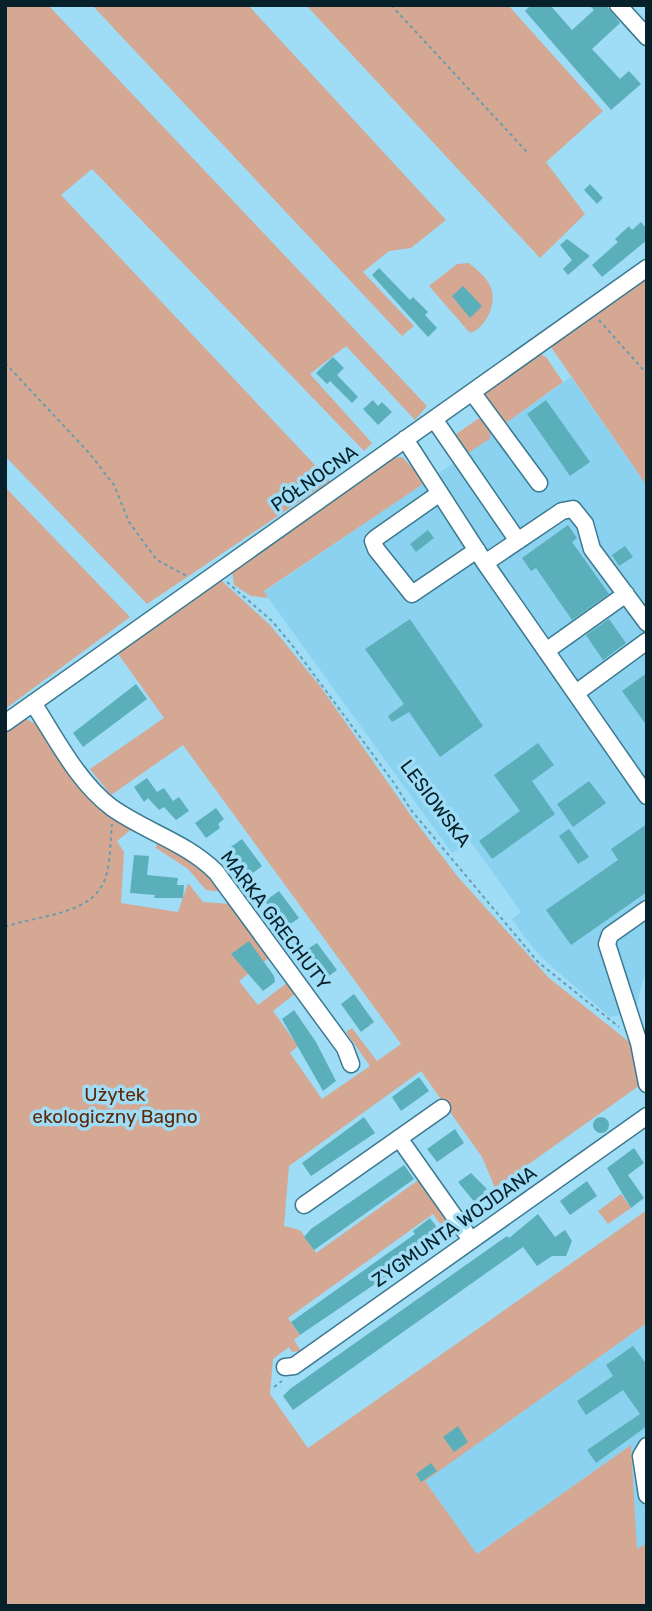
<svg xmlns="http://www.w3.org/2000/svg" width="652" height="1611" viewBox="0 0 652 1611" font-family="Rubik,sans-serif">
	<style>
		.built { fill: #8ad2ef }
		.green { fill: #d5a893 }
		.building { fill: #5aafba }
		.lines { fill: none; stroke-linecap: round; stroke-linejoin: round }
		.minor-casing { stroke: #3c7990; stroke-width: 19 }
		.path { stroke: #6a9cb0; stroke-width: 2; stroke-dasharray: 3.5 3.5; stroke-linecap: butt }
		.minor { stroke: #fff; stroke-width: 16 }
		.labels { text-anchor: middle; stroke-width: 7; stroke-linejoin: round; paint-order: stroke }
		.street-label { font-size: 19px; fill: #07212a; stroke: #9fddf7 }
		.park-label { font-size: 19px; fill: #5f2807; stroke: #9fddf7 }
	</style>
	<rect width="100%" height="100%" fill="#9fddf7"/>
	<path class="built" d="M571,377L647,486V964L635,1012L610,1017L541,957L523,935L512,919L521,912L470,841L452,853L264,592L490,438L489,435Z
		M647,1323V1543L637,1550L631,1445L477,1554L424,1481Z"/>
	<path class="green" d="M5,5H48L427,406L415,420L346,346L310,374L372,443L364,451L92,169L61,195L330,481L147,604L5,456Z
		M92,5H248L446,220L411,248L389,251L363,272L414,326L402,336Z
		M306,5H508L603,111L546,162L585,214L540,258Z
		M469,263C477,270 487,277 491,288C497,304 486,328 470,333L429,286L457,264Z
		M647,278V486L551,347Z
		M538,353L546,357L563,382L503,425L482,394Z
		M479,418L495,431L489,435L491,438L465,455L455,435Z
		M402,457L426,482L264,591L268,598L251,596L234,585L232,570L389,458Z
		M5,487L130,617L5,709Z
		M217,580L222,581L270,625L320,686L412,817L458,877L549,978L633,1045L643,1083L495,1188L482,1157L421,1071L289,1166L284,1226L300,1230L316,1253L420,1179L454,1228L452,1240L433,1214L288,1318L300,1335L294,1340L301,1351L292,1352L289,1347L273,1359L270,1394L308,1448L647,1210V1323L425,1481L477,1554L631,1445L637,1549L647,1543V1606H5V729L22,717L38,725L88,797L133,828L117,841L124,852L121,903L178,912L188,883L203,902L230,904L270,957L239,981L258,1005L288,982L296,993L273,1011L298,1046L290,1053L322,1099L370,1066L346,1032L352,1028L377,1061L401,1044L183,745L111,795L90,769L164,718L116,651Z
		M157,841L194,862L222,892L206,890L188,869L156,848Z
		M621,1194L631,1208L608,1224L598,1211Z"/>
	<path class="building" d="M531,5H550L572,30L594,10L589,5H606L620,23L592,49L620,79L629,71L641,84L611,110L525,11Z
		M590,184L603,198L597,204L584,190Z
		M641,222L647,229V240L602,277L592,265L618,242L615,239L629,226L632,230Z
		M567,239L590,256L568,275L563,269L572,260L560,245Z
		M379,268L410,300L413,297L428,312L425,315L437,328L428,337L372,275Z
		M463,286L482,306L470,318L452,296Z
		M333,357L344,368L337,375L358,397L352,403L330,381L327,384L316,373Z
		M373,400L378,406L382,402L392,412L378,425L363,409Z
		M546,400L590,462L570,476L527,414Z
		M568,525L577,538L572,542L609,594L572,620L536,568L531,571L522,558Z
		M428,530L434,538L416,552L410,544Z
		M625,546L633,557L619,566L612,555Z
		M410,619L483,726L440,757L409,712L392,722L388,716L404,704L365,649Z
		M609,619L626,643L603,660L586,635Z
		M647,673V726L622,691Z
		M136,684L147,699L83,747L73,733Z
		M538,743L554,765L532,781L555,814L492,859L479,841L520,811L494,775Z
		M147,778L157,792L164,788L173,801L179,797L189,811L176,820L164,807L159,810L148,798L144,802L134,787Z
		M589,781L606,803L573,827L557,804Z
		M216,808L224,819L218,824L220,828L206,838L195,823Z
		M647,824V892L571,945L546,910L618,860L611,849Z
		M569,829L589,857L578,864L559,836Z
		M242,839L262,866L248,877L228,849Z
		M134,855L149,856L147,875L178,878L177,885H184L183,898H154L155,895L130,893Z
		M279,891L299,918L285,928L265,901Z
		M249,941L274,976L275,982L263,991L231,954Z
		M317,943L337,970L323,980L303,952Z
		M354,994L374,1022L361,1032L341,1004Z
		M294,1010L316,1042L336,1081L323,1091L282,1019Z
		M419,1077L429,1091L401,1111L392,1097Z
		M593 1125a8 8 0 1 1 16 0a8 8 0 1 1-16 0Z
		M364,1117L375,1133L311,1176L302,1163Z
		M455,1129L464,1143L437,1162L427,1149Z
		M634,1148L644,1163L628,1175L644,1198L631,1208L607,1168Z
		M404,1165L414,1179L314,1250L304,1237L311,1229Z
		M471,1173L487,1189L483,1192L487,1197L476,1204L458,1182Z
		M587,1181L597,1196L570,1215L560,1201Z
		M538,1214L555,1237L565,1230L572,1241L566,1256H552L537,1266L523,1247L293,1410L283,1396L290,1389L507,1236L509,1238Z
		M430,1218L441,1233L409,1256L403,1265L300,1335L291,1322L415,1234L413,1231Z
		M633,1346L647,1365V1426L596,1463L587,1450L640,1414L623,1390L586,1415L577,1401L613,1376L606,1365Z
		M458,1426L468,1442L454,1452L443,1437Z
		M431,1463L437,1471L421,1482L416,1474Z"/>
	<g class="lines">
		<g class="minor-casing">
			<path id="minor" d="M618,5L647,37
				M472,392L539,483
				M434,419L518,541
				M405,439L485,563L647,796
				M440,493L376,538L373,541L376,549L412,594L477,550
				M485,563L562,511L573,509L585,524L592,549L647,623
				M546,651L626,594
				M576,693L647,641
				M33,703C56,738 77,781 111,807C144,831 186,842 216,872L345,1048L351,1064
				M5,723L647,268
				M647,909L610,935L607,944L639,1043L647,1084
				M399,1138L471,1240
				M304,1205L442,1108
				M285,1367L294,1366L647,1116
				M647,1446L641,1456L647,1495"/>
		</g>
		<path class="path" d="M391,5L527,152
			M599,320L647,374
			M5,363L90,454L114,485L129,522L157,560L187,576
			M227,582L272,621L292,645L394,783L411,810L538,962L619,1027
			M5,927C36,915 92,916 105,879C111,863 110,841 112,824
			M274,1387L282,1381"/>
		<use href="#minor" class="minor"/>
	</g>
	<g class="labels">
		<g class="street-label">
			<text transform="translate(314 478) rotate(-35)" y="7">PÓŁNOCNA</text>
			<text transform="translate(436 803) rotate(53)" y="7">LESIOWSKA</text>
			<text transform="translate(276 920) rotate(53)" y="7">MARKA GRECHUTY</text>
			<text transform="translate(454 1226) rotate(-35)" y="7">ZYGMUNTA WOJDANA</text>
		</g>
		<g class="park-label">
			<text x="115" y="1101">Użytek<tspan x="115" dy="22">ekologiczny Bagno</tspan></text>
		</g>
	</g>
	<rect width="652" height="1611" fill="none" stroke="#07212a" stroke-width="14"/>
</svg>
